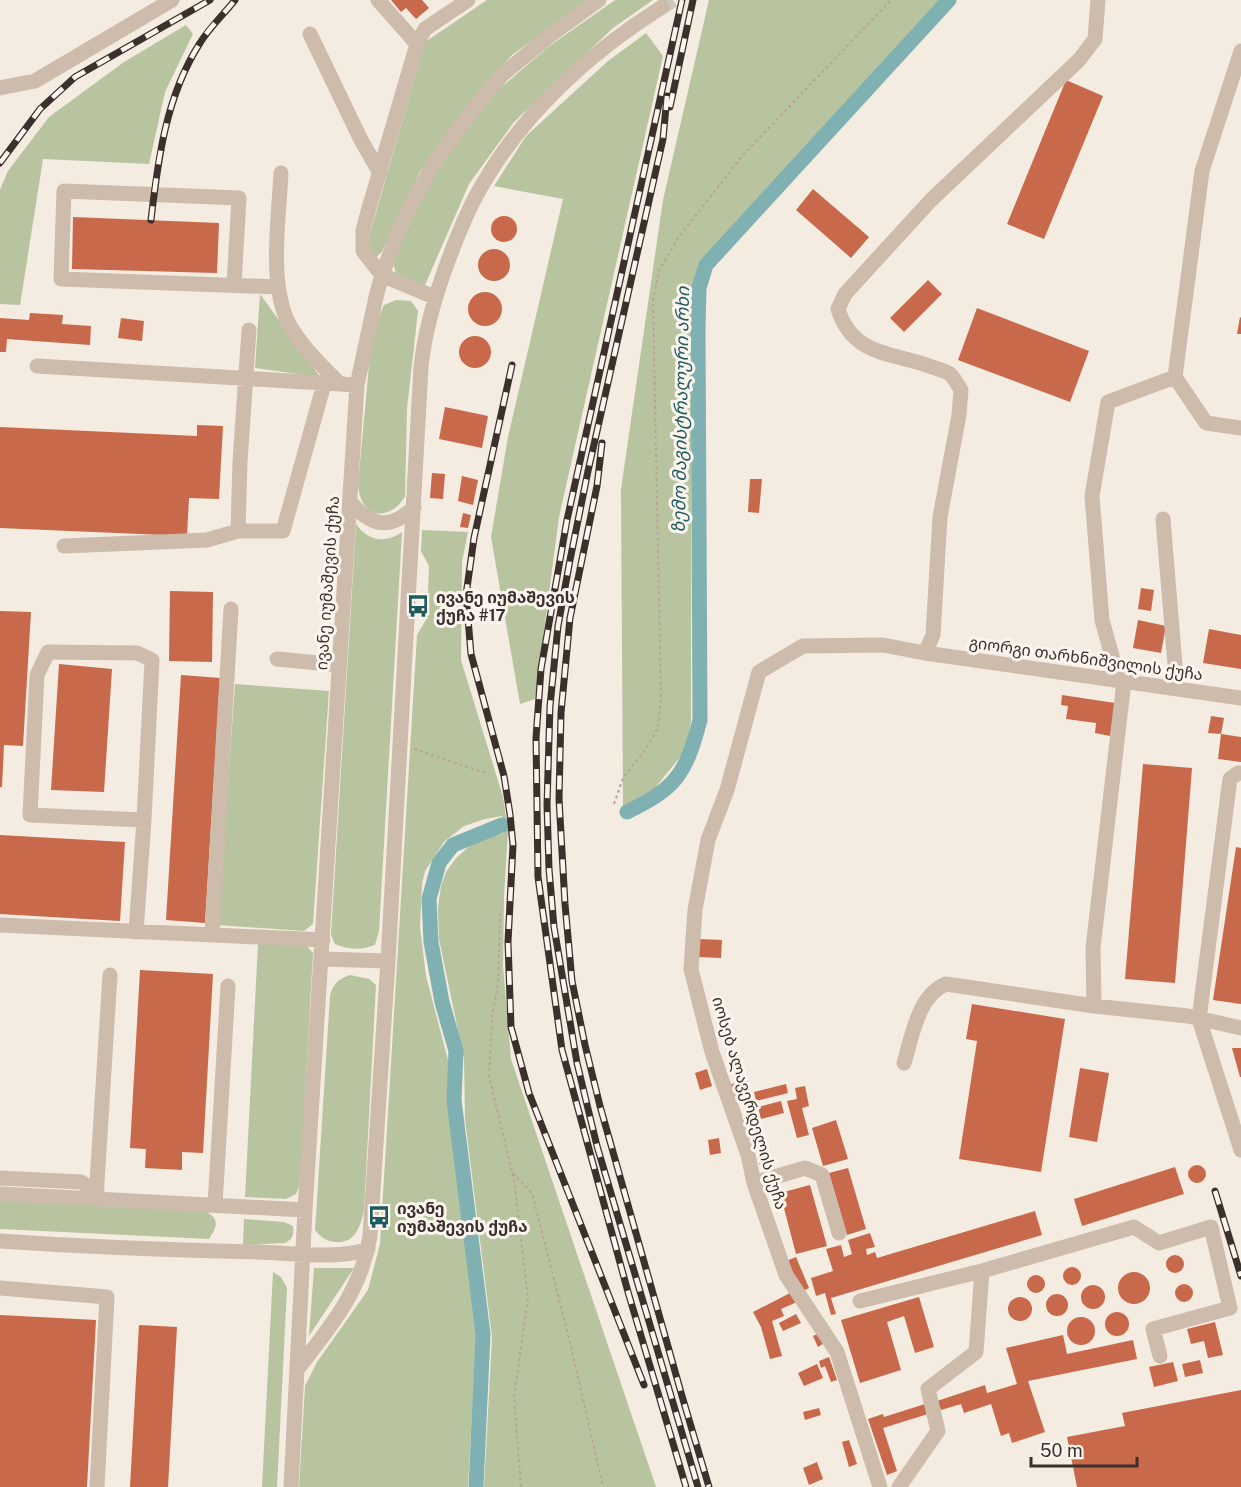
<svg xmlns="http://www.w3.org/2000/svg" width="1241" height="1487" viewBox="0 0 1241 1487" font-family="'Public Sans','Noto Sans Georgian',sans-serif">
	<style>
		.green { fill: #b8c4a0 }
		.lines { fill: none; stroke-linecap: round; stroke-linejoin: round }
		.canal { stroke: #7fb0b2; stroke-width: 15 }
		.building { fill: #c8694b }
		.minor-tunnel { stroke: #cfc6bd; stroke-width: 15; stroke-dasharray: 15 8; stroke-linecap: butt }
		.path { stroke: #b9a596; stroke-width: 2; stroke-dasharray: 3 3; stroke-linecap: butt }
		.minor { stroke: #cdbbac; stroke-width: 15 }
		.rail-casing { stroke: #3b302b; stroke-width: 7 }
		.rail { stroke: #fbf5ee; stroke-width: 4.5; stroke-dasharray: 14; stroke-linecap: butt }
		.labels { text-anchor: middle; stroke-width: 6; stroke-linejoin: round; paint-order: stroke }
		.street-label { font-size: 16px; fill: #3b302b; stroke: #fbf5ee }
		.poi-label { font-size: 16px; font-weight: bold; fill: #3b302b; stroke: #fbf5ee; text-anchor: start }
		.water-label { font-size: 18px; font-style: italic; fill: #1f5a5e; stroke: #fbf5ee }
	</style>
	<rect width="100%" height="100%" fill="#f4ebe1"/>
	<path class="green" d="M487,0H589L512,55L477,94L420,172L382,252L376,257L370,254L369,237L425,42Z
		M615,0H653L613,28L514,122L469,184L425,285H417L396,273L393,263L398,248L429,183L465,131L498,90L548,47Z
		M709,0H941L699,263L691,291V721L686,750L650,794L623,807L621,489L663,200Z
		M186,25L193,34L165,92L149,164L43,159L20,305L0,304V190L8,171L49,117L124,62Z
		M646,33L663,56L559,517L535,699L520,704L491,537L508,437L563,199L494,186L526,136L608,61Z
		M260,294L320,377L255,368Z
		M396,300L411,301L418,311L407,409L405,497C402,500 399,506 395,508C373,523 359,505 358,484L372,333L384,305Z
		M356,524C368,541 385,544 402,532L379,931L375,945C362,950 348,950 335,944L331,935Z
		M422,530L468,532L462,562L461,660L503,797L508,831L504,897L503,966L511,1059L656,1487H484L492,1337L465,1119L464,1059L439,939L438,908L441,886L446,872L456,858L475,841L504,833L502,816L485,819L464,826L444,842L425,871L422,884L420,927L426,976L448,1060L451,1126L476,1335L468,1487H299L305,1386L317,1362L368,1290L380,1244L417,635L427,618L429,566L421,551Z
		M235,684L329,691L313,924L304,931L218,925Z
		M258,944L306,945L313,953L300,1184L296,1194L286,1199L245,1197Z
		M350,975L369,979L376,985L364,1211C360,1227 355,1244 335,1242C325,1241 321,1237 315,1230L330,996C333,984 338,979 350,975Z
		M0,1201L202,1209C219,1218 219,1224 209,1239L0,1229Z
		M244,1219L284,1222L293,1226C294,1235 293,1239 285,1243L243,1245Z
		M314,1268H354L309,1336Z
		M273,1272L281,1277L287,1288L277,1487H262Z"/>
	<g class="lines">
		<path class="canal" d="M627,812C677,788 686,773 700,720L698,328L699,288L706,265L949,0
			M476,1487L483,1334L454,1100L456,1051L442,1002L431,942L429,899L439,863L453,845L502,825"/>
	</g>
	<path class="building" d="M391,0H422L429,8L416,19L406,8L401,12Z
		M1066,80L1103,96L1044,239L1007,224Z
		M813,189L869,237L851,258L796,210Z
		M491 229a13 13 0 1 1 26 0a13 13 0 1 1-26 0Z
		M73,217L219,223L217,273L72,269Z
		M478 265a16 16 0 1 1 32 0a16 16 0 1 1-32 0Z
		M928,280L942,294L904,332L890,318Z
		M468 309a17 17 0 1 1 34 0a17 17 0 1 1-34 0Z
		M977,308L1089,351L1070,402L958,360Z
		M30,313L63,315L62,324L91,326L90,345L7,339L6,352H0V318L29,320Z
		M1240,317L1241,318V334H1237Z
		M121,318L144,321L142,341L118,338Z
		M459 352a16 16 0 1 1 32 0a16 16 0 1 1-32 0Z
		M445,407L488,416L482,448L439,439Z
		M197,425L223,426L219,499L189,498L187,536L0,528V427L197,436Z
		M432,473L445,474L443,499L430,498Z
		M462,476L478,480L473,505L458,501Z
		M750,479H762L759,513L748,512Z
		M463,513L471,515L468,528L460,527Z
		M1141,588L1154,590L1151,611L1138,609Z
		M170,591L213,592L212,662L169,661Z
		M0,611L31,612L23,746L4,745L2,787H0Z
		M1138,620L1166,626L1161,653L1133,648Z
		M1209,629L1241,635V669L1203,663Z
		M59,664L112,669L104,792L51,790Z
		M181,675L220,678L205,923L166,920Z
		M1062,695L1115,703L1110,736L1095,733L1096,723L1066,719L1068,706L1061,705Z
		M1211,716L1224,718L1221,734L1208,733Z
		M1221,734L1241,737V762L1218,759Z
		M1143,764L1192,768L1175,983L1125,979Z
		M0,835L125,842L120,921L0,914Z
		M1236,847L1241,848V1004L1213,1000Z
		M699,939L722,940L721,958L698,957Z
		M140,970L213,974L203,1153L182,1152V1170L145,1168L146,1149L130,1148Z
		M972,1004L1065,1019L1041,1172L959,1159L977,1041L966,1039Z
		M1232,1048H1241V1077H1240Z
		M1080,1068L1109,1073L1097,1142L1069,1137Z
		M707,1069L712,1086L700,1090L695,1073Z
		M747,1079L752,1097L731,1104L726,1086Z
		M786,1084L788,1093L756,1101L754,1092Z
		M805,1086L809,1106L802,1108L809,1135L797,1138L787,1101L797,1099L795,1088Z
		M781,1101L784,1113L761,1119L758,1107Z
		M836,1120L848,1159L823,1166L812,1128Z
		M719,1138L721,1153L710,1155L708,1140Z
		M767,1153L771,1164L761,1168L757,1157Z
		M1188 1174a9 9 0 1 1 18 0a9 9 0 1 1-18 0Z
		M1175,1167L1184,1194L1082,1226L1074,1199Z
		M848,1168L866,1229L847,1235L829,1173Z
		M810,1185L827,1246L796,1254L780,1193Z
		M1035,1211L1042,1235L831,1298L836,1314L831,1315L825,1293L816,1296L811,1278L833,1271L826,1249L841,1245L844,1257L852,1254L848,1240L870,1233L875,1247L866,1249L867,1255L875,1252L877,1258Z
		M1166 1264a9 9 0 1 1 18 0a9 9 0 1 1-18 0Z
		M796,1257L809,1288L803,1291L786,1261Z
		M1063 1276a9 9 0 1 1 18 0a9 9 0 1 1-18 0Z
		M1118 1288a16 16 0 1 1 32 0a16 16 0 1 1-32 0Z
		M1027 1284a9 9 0 1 1 18 0a9 9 0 1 1-18 0Z
		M1175 1293a9 9 0 1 1 18 0a9 9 0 1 1-18 0Z
		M1081 1297a12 12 0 1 1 24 0a12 12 0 1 1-24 0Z
		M792,1292L797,1302L781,1309L784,1316L772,1321L782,1356L770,1359L761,1327L753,1312Z
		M1046 1305a11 11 0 1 1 22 0a11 11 0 1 1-22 0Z
		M1008 1309a12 12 0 1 1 24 0a12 12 0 1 1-24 0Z
		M919,1297L934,1347L915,1353L904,1316L887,1322L901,1370L860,1383L841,1320Z
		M1105 1324a12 12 0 1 1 24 0a12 12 0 1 1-24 0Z
		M796,1314L801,1323L783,1331L779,1323Z
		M0,1315L96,1320L87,1487H0Z
		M1067 1331a14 14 0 1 1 28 0a14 14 0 1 1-28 0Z
		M1215,1322L1223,1355L1208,1358L1204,1341L1191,1344L1187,1329Z
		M139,1325L177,1327L168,1487H130Z
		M819,1333L824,1343L818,1347L813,1336Z
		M1063,1335L1067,1354L1133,1340L1137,1359L1028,1381L1045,1432L1012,1443L1009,1433L1001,1436L991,1404L964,1413L961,1404L941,1410L937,1401L985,1385L987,1393L1017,1384L1006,1348Z
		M829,1357L837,1380L831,1382L825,1366L821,1368L819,1361Z
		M1200,1360L1203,1373L1185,1377L1182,1364Z
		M1173,1362L1178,1381L1154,1387L1149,1367Z
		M817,1364L823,1378L804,1386L798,1373Z
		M1241,1390V1487H1077L1067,1437L1125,1426L1122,1413Z
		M925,1404L928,1414L883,1428L897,1471L887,1475L868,1419L883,1414L884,1417Z
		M819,1408L821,1415L805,1420L803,1412Z
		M849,1440L857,1464L849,1467L842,1442Z
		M817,1462L823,1479L809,1485L803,1468Z"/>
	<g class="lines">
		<path class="minor-tunnel" d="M662,7L673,0"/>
		<path class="path" d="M414,749L489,774
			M614,804L623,778L645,750L658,728L661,696L653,301L659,271L678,238L743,155L891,0
			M500,913L498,984L492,1017L489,1076L514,1180L528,1298L514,1397L521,1487
			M513,1173L532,1193L570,1342L603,1487"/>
		<path class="minor" d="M378,0L417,44L369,208L363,230V251L382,275L434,297
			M310,34L361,140L380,173
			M417,44L425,29L468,0
			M0,88L35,81L172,0
			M281,173C279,217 269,279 287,320C298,343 322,366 340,384
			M234,285L239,198L64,191L61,279L278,287
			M37,366L357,385
			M1175,377L1206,423L1241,428
			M351,503C372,527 391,530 414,507
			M1163,519L1177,689
			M238,531L240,462L249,330
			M64,546L207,540L238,531H283L324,384
			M925,653L933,635L940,517L959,415L961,390C958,385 954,378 950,374C946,371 938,369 932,367C893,352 853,357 838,309L845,294L931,200L1079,60L1095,39L1098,0
			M277,659L339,665
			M1119,681L1102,620L1092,496L1108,402L1175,377L1202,171L1241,51
			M1241,773H1238L1230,779L1199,1019L1241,1150
			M0,925L323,940
			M136,932L144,820L152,660L137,653L48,652L37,675L30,815L144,820
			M212,935L231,609
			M322,959L388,961
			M1094,1006L1093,948L1124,681
			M904,1063C912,1037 918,995 946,984L1094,1006L1188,1016L1241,1028
			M0,1178L81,1182L97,1192
			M754,1183L805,1168L822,1175L839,1233
			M0,1194L305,1210
			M96,1199L110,975
			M215,1205L228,986
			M0,1241C86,1247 172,1250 258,1252C289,1253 339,1260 368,1249
			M0,1288L107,1297L97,1487
			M860,1301L982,1271
			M297,1370C330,1327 361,1292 370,1236L388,961L421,367C425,329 435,296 448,261C458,234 469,206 484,182C526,110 592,51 662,7
			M291,1487L305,1210L357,385L376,297L382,275L402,222L434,163L469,115L502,75L548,37L599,0
			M880,1487L837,1352L786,1275L754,1183L748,1155L712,1052L691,969L695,910L708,840L727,790L759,672L803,646L883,645L925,653L1241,698
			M899,1487L938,1431L928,1389L976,1352L982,1271L1134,1227L1159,1243L1211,1227L1230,1308L1153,1329L1160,1356"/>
		<g class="rail-casing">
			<path id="rail" d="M682,0L567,520L541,669L536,738L538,877L562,1050L628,1292L686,1487
				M667,96L663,139L588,471L570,560L558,626L550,706L547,805L549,869L554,927L577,1063L597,1146L698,1487
				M670,107L693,0
				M0,163L40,109L75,77L210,0
				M151,220C158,159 166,96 200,43C209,28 224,14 235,0
				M512,365L474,538L466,595L471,654L504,776L510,814L513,845L508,942L511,1027L529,1093L644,1385
				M602,443L597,486L570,618L561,713L559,799L565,904L572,981L585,1045L600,1106L682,1396L709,1487
				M1215,1191L1241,1276"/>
		</g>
		<use href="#rail" class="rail"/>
	</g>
	<defs>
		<g id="bus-bare" transform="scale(1.8)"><path d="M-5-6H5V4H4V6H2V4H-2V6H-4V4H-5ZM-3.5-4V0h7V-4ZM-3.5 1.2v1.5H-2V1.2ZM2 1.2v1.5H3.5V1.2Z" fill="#1f5a5e" stroke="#fbf5ee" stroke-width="2.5" paint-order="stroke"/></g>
	</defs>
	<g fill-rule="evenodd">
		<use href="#bus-bare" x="418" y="606"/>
		<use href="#bus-bare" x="379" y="1217"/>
	</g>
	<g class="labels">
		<g class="street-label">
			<text transform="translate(327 583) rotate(-86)" y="6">ივანე იუმაშევის ქუჩა</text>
			<text transform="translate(1086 658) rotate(8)" y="6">გიორგი თარხნიშვილის ქუჩა</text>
			<text transform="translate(750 1103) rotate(73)" y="6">იოსებ ალავერდელის ქუჩა</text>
		</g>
		<g class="poi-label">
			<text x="436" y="603">ივანე იუმაშევის<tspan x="436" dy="18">ქუჩა #17</tspan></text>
			<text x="397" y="1214">ივანე<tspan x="397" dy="18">იუმაშევის ქუჩა</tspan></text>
		</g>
		<g class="water-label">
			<text transform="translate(681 410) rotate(-89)" y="6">ზემო მაგისტრალური არხი</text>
		</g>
	</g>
	<path d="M1031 1457v9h106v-9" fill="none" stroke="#3b302b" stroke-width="3"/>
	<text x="1040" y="1457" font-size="18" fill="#3b302b" stroke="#fbf5ee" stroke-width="4.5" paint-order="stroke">50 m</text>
</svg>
